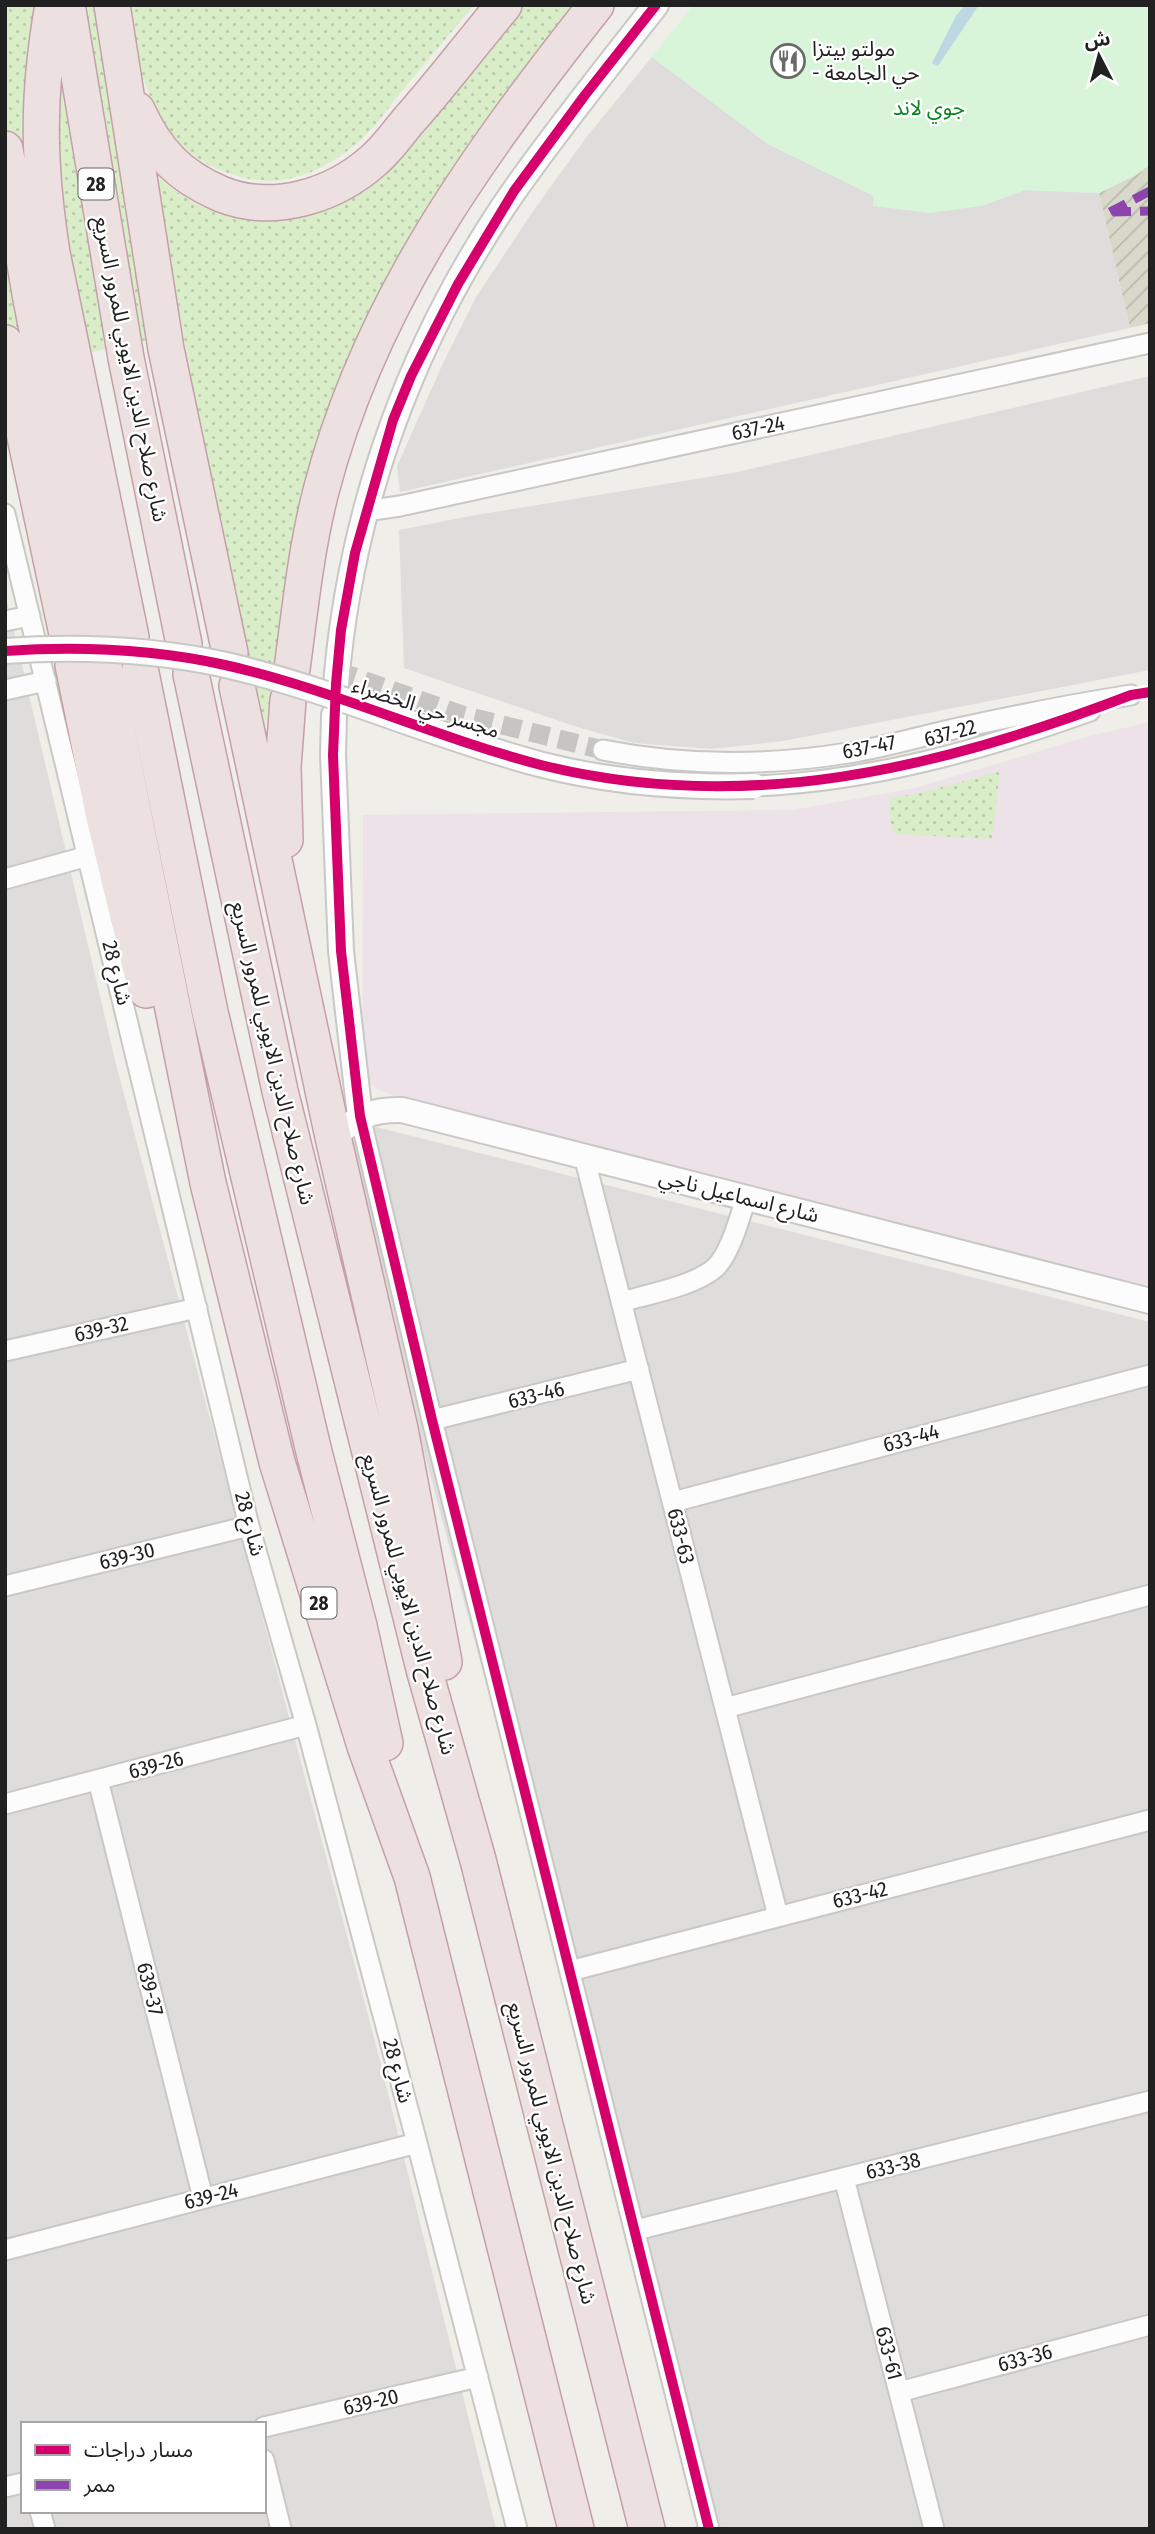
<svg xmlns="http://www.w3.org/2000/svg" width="1155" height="2534" viewBox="0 0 1155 2534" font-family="'Fira Sans Condensed','Noto Sans Arabic',sans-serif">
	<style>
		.residential { fill: #dedddb; fill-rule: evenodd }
		.industrial { fill: #ede2e7 }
		.construction { fill: url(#construction-furrows) }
		.grass { fill: url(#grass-dots) }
		.park { fill: #d8f5da }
		.water { fill: #bdd8e3 }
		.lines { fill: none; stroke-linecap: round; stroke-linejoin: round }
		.minor-tunnel { stroke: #c6c5c1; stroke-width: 19; stroke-dasharray: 19 10; stroke-linecap: butt }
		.minor-casing { stroke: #c8c8c5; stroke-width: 23 }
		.tertiary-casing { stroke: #c8c8c5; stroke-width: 28 }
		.motorway-casing { stroke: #c5a0a8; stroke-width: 38 }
		.minor { stroke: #fdfcfc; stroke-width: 19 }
		.tertiary { stroke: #fdfcfc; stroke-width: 24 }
		.motorway { stroke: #ece0e0; stroke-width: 35 }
		.tertiary-bridge-casing { stroke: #c8c8c5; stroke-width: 28; stroke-linecap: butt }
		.tertiary-bridge { stroke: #fdfcfc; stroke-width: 24 }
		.quiet { stroke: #8e44ad; stroke-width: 9; stroke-dasharray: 18 9; stroke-linecap: butt }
		.cycleway-casing { stroke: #fff; stroke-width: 15 }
		.cycleway { stroke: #d6006c; stroke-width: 10 }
		.labels { text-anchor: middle; stroke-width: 5; stroke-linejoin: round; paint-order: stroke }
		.shield { fill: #fff; stroke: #646464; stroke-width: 2 }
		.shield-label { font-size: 19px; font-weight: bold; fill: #212121 }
		.poi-label { font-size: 21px; fill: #212121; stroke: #fff; text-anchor: start }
		.park-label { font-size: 21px; fill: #09851f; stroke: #fff }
		.street-label { font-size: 21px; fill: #212121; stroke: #fff }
	</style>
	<defs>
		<pattern id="construction-furrows" width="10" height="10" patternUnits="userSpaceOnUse" patternTransform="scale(1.75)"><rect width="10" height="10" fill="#d8d9cb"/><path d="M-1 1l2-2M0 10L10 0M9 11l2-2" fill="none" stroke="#b9baae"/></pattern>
		<pattern id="grass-dots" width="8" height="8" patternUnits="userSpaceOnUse" patternTransform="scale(1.75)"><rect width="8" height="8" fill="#d8edc8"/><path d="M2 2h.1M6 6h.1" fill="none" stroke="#b9cbac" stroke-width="1.8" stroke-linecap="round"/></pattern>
	</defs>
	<rect width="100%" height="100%" fill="#efeee9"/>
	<path class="residential" d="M652,57L768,144L874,196L873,206H981L1025,190L1099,193L1130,328L400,492L397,466L444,361L476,297L531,214L588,135Z
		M1150,376V670L783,741L712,749L634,743L577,727L404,668L399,530L470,516L733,473Z
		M5,593L116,1064L376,2045L496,2529H5ZM23,2424H264V2511H23Z
		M376,1127L1150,1322V2529H712L343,1149Z"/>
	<path class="industrial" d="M1150,722V1292L407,1101L375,1088L362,1075L363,815L793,810L915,788L1090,736Z"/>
	<path class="construction" d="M1150,165V323L1130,328L1099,193L1136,175Z"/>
	<path class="grass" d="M5,5H474C451,32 428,60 405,87C390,105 375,128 357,143C317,177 274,191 225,172C171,152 153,110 137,60L179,333L5,371Z
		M521,5H580L437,197L296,538L261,753L153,172C211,228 277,234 348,199Z
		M1000,771L992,839L895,834L889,818L890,798L920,793Z"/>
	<path class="park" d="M693,5H1150V165L1136,175L1099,193L1025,190L981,206L930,213L873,206L874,196L768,144L652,57Z"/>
	<path class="water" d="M965,5H979L938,66L932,63L956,16Z"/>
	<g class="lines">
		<path class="minor-tunnel" d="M337,671L462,715L603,750"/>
		<g class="minor-casing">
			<path id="minor" d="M366,511L400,506L1150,343
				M5,514L249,1526L306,1725L417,2143L517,2529
				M5,621L30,616
				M5,690L46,681
				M603,750C684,766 767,766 848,753C886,747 925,735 963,727C1018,715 1074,704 1131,695
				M754,786C868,782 982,750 1090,711
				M5,879L88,856
				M360,1116L432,1420L709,2529
				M584,1156L778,1916
				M621,1302C649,1294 694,1286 715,1268C730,1254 740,1217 746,1198
				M5,1351L197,1308
				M432,1420L639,1369
				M673,1502L1150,1375
				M5,1586L249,1526
				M725,1708L1150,1595
				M98,1780L203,2198
				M5,1804L306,1725
				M570,1971L1150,1820
				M844,2178L934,2529
				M636,2230L1150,2101
				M5,2250L417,2143
				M899,2392L1150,2325
				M264,2427L478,2377
				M264,2460L281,2529
				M5,2487L23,2483
				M40,2511L45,2529"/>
		</g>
		<g class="tertiary-casing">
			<path id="tertiary" d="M336,684C351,505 412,338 514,191C559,127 608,66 656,5
				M334,715L333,755L341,951L360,1116
				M333,1137C357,1118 369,1109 402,1110L1150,1301"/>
		</g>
		<g class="motorway-casing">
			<path id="motorway" d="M53,5C37,95 38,163 52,253L131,637
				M112,5L166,349L230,653
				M68,10L126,358L184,644
				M137,110C156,152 179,176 221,194C273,215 334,196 374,160C387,149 398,133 409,120C442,83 472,43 504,5
				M5,149L31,299L97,634
				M5,343L67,634
				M73,665L104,817L146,990
				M104,666L208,1183L277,1462L365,1746L412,1877L576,2529
				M140,668L210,1012L314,1452L359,1626L385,1743
				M292,669C300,610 306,549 321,491C370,302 477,156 596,5
				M191,674L280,1091L424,1669L478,1860L647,2529
				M237,686L333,1137L400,1429L444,1662
				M285,840L283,767L288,700"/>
		</g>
		<use href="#minor" class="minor"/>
		<use href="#tertiary" class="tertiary"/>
		<use href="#motorway" class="motorway"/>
		<g class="tertiary-bridge-casing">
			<path id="tertiary-bridge" d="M5,651C79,646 153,649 226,665C333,690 433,736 539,764C608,782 682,788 754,786"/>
		</g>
		<use href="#tertiary-bridge" class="tertiary-bridge"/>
		<path class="quiet" d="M1110,212L1150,191
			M1113,212L1150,211"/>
		<g class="cycleway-casing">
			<path id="cycleway" d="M656,5L585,95L514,191L458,284L411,376L393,420L355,553L341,630L336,684L333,755L341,951L360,1116L432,1420L709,2529
				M5,651C79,646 152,649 225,665C332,689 434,737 541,765C745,816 939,769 1131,695L1150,692"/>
		</g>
		<use href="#cycleway" class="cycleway"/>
	</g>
	<defs>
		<g id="restaurant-ring" transform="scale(1.75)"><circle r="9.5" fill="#fff" stroke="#696967" stroke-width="1.5"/><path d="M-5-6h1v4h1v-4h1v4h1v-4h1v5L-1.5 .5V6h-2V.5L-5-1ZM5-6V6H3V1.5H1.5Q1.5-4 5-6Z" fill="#696967"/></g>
	</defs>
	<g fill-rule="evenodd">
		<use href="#restaurant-ring" x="788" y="61"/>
	</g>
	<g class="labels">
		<g class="shield">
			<rect x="78.5" y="168.5" width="35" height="31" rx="5"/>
			<rect x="301.5" y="1587.5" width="35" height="31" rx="5"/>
		</g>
		<g class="shield-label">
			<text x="96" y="191">28</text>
			<text x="319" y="1610">28</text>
		</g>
		<g class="poi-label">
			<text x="812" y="56">مولتو بيتزا<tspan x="812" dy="24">- حي الجامعة</tspan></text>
		</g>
		<g class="park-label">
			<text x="929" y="115">جوي لاند</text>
		</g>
		<g class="street-label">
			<text transform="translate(131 369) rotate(79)" y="7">شارع صلاح الدين الايوبي للمرور السريع</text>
			<text transform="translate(758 428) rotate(-12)" y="7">637-24</text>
			<text transform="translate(426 708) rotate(18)" y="7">مجسر حي الخضراء</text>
			<text transform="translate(950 733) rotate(-15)" y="7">637-22</text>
			<text transform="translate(869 747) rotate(-11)" y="7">637-47</text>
			<text transform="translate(117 973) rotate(76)" y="7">شارع 28</text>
			<text transform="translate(273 1053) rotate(77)" y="7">شارع صلاح الدين الايوبي للمرور السريع</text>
			<text transform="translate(739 1196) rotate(14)" y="7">شارع اسماعيل ناجي</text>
			<text transform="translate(101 1329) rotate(-13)" y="7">639-32</text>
			<text transform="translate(536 1395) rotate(-14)" y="7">633-46</text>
			<text transform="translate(911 1438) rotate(-15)" y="7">633-44</text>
			<text transform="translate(250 1524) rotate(75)" y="7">شارع 28</text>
			<text transform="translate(681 1536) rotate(76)" y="7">633-63</text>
			<text transform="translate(127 1556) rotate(-14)" y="7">639-30</text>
			<text transform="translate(409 1604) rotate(75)" y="7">شارع صلاح الدين الايوبي للمرور السريع</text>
			<text transform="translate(156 1765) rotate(-15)" y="7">639-26</text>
			<text transform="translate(860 1895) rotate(-14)" y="7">633-42</text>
			<text transform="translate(150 1989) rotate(76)" y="7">639-37</text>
			<text transform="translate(398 2071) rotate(75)" y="7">شارع 28</text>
			<text transform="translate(552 2153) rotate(76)" y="7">شارع صلاح الدين الايوبي للمرور السريع</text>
			<text transform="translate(893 2166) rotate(-14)" y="7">633-38</text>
			<text transform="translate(211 2196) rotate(-14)" y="7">639-24</text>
			<text transform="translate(889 2353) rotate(76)" y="7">633-61</text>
			<text transform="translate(1025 2358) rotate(-15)" y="7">633-36</text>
			<text transform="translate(371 2402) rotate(-13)" y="7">639-20</text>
		</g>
	</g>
	<rect width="1155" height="2534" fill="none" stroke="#212121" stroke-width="14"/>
	<rect x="21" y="2422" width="245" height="91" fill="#ffffff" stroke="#a6a6a6" stroke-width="2"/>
	<rect x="35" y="2445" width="35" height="10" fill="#d6006c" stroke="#a6a6a6" stroke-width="2"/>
	<text x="84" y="2457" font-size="21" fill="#212121">مسار دراجات</text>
	<rect x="35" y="2480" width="35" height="10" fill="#8e44ad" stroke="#a6a6a6" stroke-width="2"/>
	<text x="84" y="2492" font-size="21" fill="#212121">ممر</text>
	<g transform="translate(1099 56) rotate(354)" stroke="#ffffff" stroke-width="5" paint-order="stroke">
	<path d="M0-5L12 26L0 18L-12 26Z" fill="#212121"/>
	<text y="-10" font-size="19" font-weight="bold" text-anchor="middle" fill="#212121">ش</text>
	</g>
</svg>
